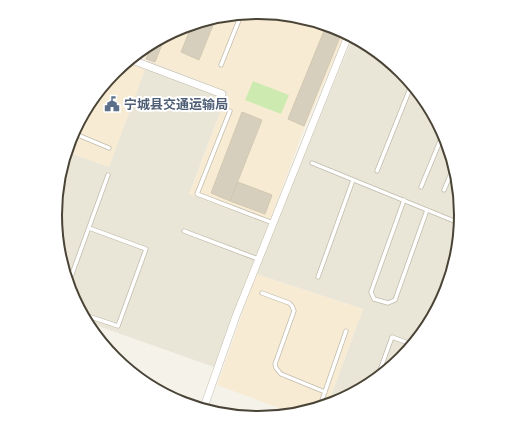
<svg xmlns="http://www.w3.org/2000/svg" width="515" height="430" viewBox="0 0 515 430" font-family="Rubik,'Noto Sans SC',sans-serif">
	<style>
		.residential { fill: #e9e5d7 }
		.commercial { fill: #f7ebd4 }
		.green { fill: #cdebb1 }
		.building { fill: #d7cfbe; stroke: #d3c8b1 }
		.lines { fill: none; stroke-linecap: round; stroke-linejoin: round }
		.lane-casing { stroke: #c1bbab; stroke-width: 5 }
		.street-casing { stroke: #c1bbab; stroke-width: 8 }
		.lane { stroke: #fff; stroke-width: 3.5 }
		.street { stroke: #fff; stroke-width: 7 }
		.labels { text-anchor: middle; stroke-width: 4; stroke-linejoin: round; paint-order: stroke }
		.service-label { font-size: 13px; font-weight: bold; fill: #4e5e75; stroke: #fff; text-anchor: start }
		.rim { fill: none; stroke: #4a4437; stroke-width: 2 }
	</style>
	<rect width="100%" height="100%" fill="#f5f2ea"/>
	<path class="residential" d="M352,39L401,72L445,138L460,215L445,293L401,359L335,403L328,404L363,309L256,274Z
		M148,60L228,92L189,194L269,224L242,292L214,367L90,323L70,292L55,215L67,152L109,167Z"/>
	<path class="commercial" d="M258,12L335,28L345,34L302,134L269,224L189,194L228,92L144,59L148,49L180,27Z
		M128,62L146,67L109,167L67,152L70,137L114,71Z
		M256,274L363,309L328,404L290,412L217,385Z"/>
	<path class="green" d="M253,81L289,95L281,114L245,100Z"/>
	<path class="building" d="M215,20L199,60L181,52L192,25Z
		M326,26L335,28L342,32L304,126L288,119Z
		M165,37L155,62L146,59L151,47Z
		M242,112L262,120L230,201L211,193Z
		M238,182L272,195L265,214L230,201Z"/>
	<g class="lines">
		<g class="lane-casing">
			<path id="lane" d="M221,65L241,15
				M230,111L197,194L273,223
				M73,133L109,148
				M312,163L459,223
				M377,171L411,86
				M421,187L443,134
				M444,190L452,171
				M404,200L371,292L374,299L388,303L395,300L427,210
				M184,231L258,259
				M318,277L353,180
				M68,285L108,175
				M262,293L289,303L292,306L294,311L275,364L276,368L281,374L325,392
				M85,315L118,326L146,249L89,228
				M379,373L392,337L411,344
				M320,406L346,331"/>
		</g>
		<g class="street-casing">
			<path id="street" d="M132,60L222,94
				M204,407L236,316L348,36"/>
		</g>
		<use href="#lane" class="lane"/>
		<use href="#street" class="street"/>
	</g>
	<defs>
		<g id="civic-bare" transform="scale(1.2)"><path d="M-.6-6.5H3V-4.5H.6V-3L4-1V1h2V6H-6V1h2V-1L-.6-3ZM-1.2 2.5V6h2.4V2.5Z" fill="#5c6f8a" stroke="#fff" stroke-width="2.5" paint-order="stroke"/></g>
	</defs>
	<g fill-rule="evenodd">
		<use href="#civic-bare" x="112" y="104"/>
	</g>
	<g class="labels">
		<g class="service-label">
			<text x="124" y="109">宁城县交通运输局</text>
		</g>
	</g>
	<path d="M0 0H515V430H0ZM62 215a196 196 0 1 1 392 0a196 196 0 1 1-392 0Z" fill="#fff" fill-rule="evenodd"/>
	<path class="rim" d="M62 215a196 196 0 1 1 392 0a196 196 0 1 1-392 0Z"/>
</svg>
